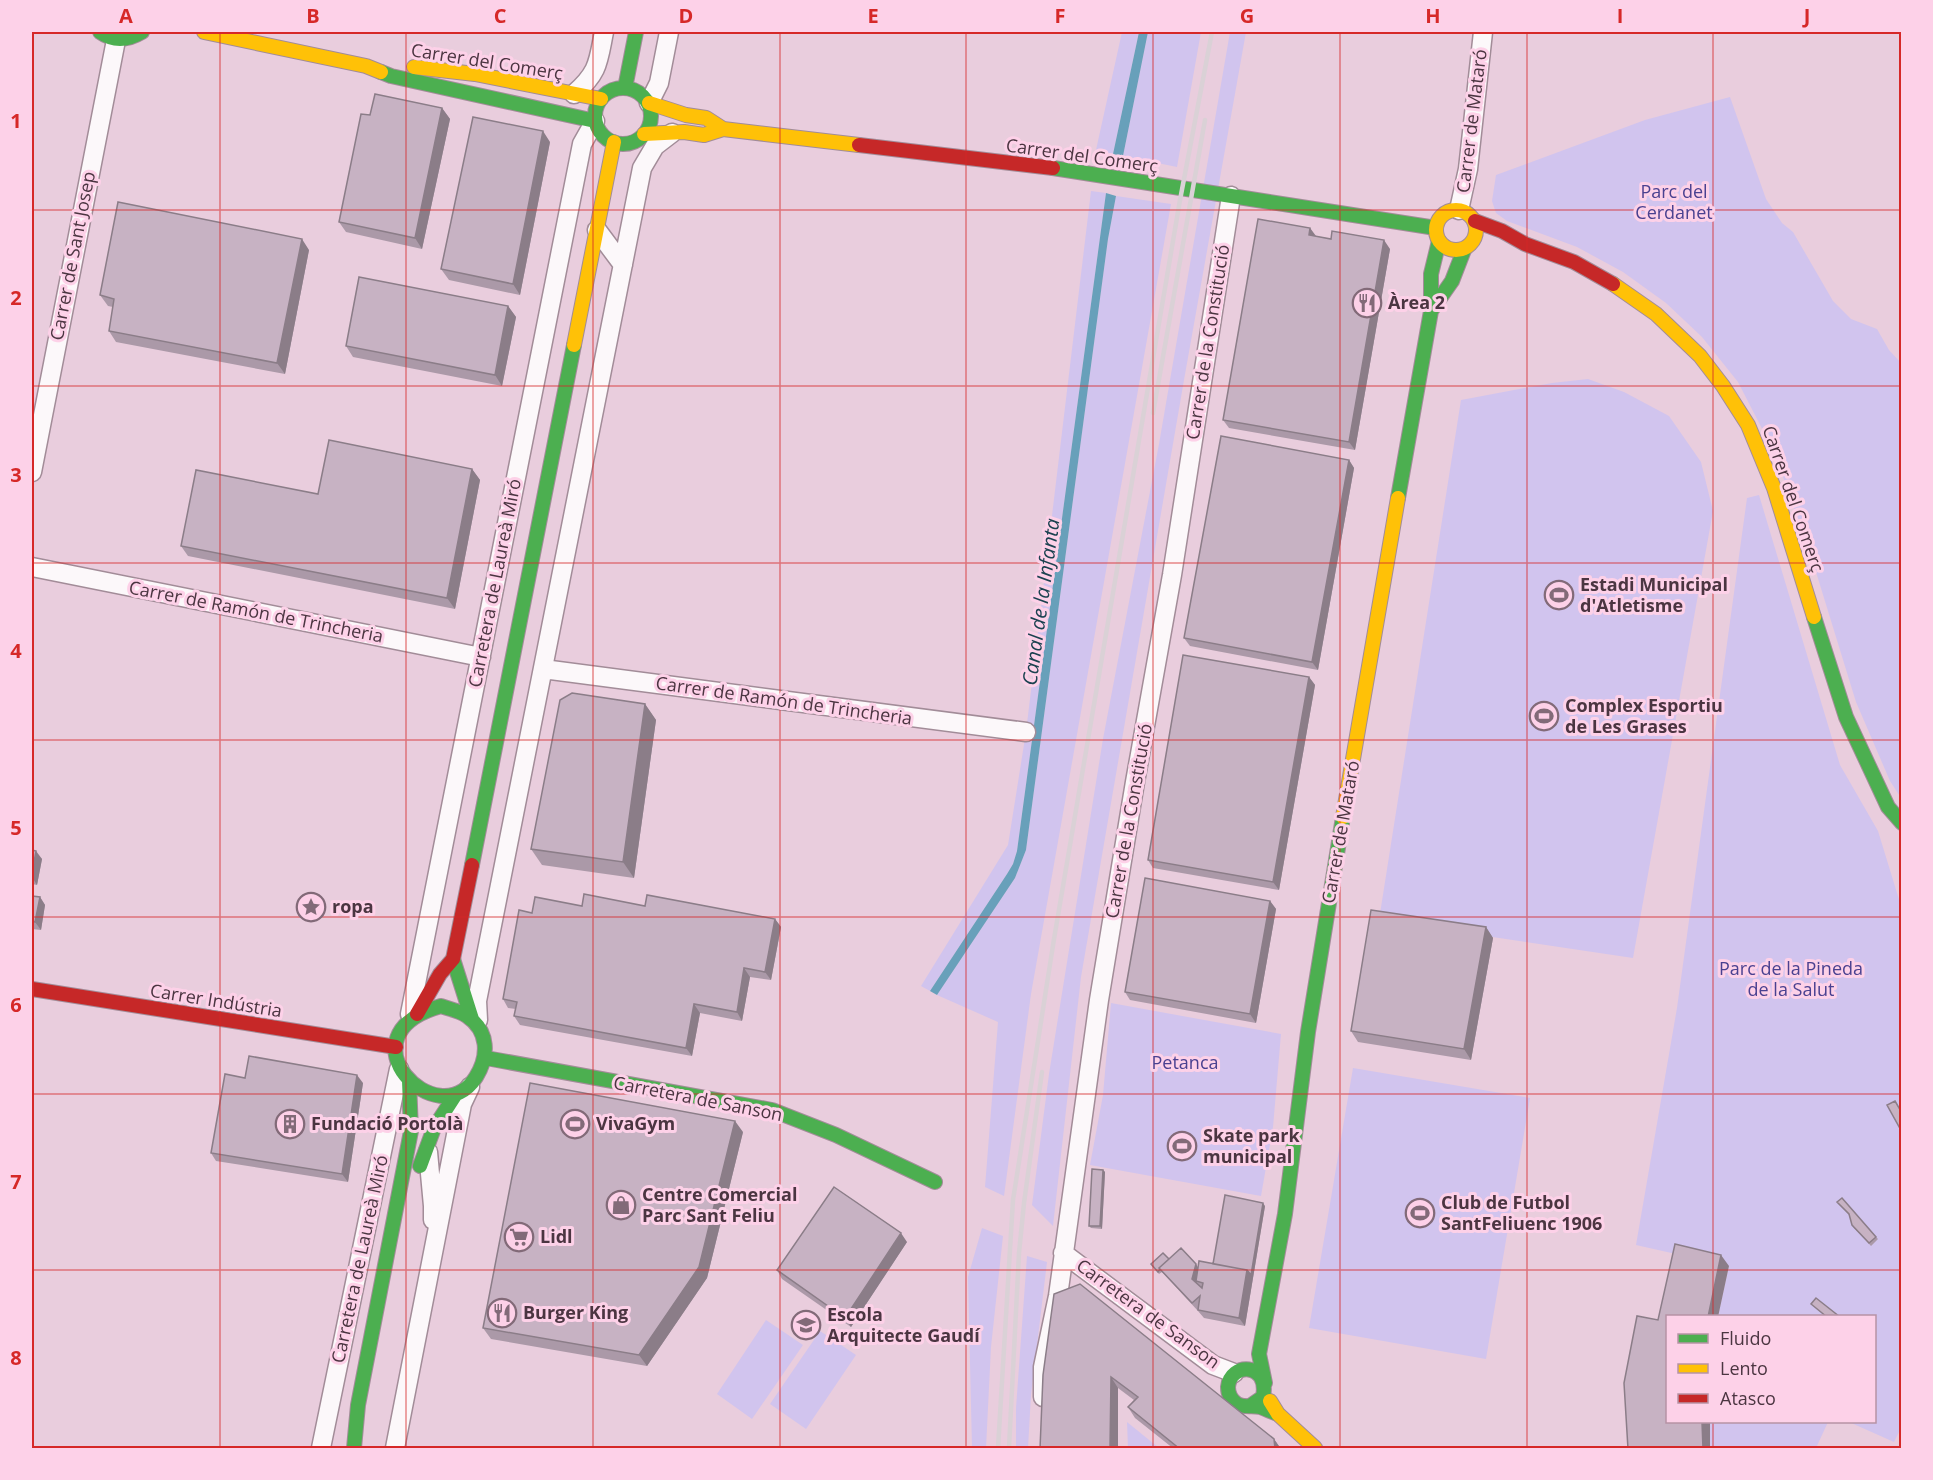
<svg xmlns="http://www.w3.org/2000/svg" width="1933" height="1480" viewBox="0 0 1933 1480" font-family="'Open Sans',sans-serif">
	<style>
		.green { fill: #d1c4ee }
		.water { fill: #68a0ba }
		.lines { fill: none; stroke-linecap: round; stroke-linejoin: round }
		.street-casing { stroke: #a28c98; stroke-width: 21 }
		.fast-casing { stroke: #a28c98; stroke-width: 16 }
		.slow-casing { stroke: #a28c98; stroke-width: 16 }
		.jam-casing { stroke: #a28c98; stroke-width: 16 }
		.street { stroke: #fcf8fa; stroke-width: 18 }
		.fast { stroke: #4caf50; stroke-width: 14 }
		.slow { stroke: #ffc107; stroke-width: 14 }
		.jam { stroke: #c62828; stroke-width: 14 }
		.rail { stroke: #dad1d6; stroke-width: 4.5 }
		.wall { fill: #ab99a8 }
		.shaded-wall { fill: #8b7d88 }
		.building { fill: #c7b2c3; stroke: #8b7d88; stroke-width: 1.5 }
		.grid { fill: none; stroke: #d62828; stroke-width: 1.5; stroke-opacity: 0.55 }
		.labels { text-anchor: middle; stroke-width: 6; stroke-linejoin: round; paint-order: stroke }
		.street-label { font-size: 18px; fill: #4b3541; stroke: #fdd1e8 }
		.park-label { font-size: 18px; fill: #4a4190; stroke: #fdd1e8 }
		.poi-label { font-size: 18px; font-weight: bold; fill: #4b3541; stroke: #fdd1e8; text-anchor: start }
		.water-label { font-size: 20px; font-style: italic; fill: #1b4250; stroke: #fdd1e8 }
		.neatline { fill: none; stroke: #d62828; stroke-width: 2 }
		.grid-label { font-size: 20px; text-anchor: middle; font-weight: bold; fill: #d62828 }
	</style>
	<rect width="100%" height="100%" fill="#e9cddd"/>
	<path class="green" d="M1122,32H1139L1113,154L1096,150Z
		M1148,32H1201L1177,167L1123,156Z
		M1230,32H1246L1184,380L1081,977L1053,1226L1032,1205L1049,1074L1103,739L1159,444Z
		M1730,97L1766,199L1782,223L1793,232L1833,301L1851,319L1877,329L1889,350L1901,363V798L1890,781L1856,702L1812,559L1775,454L1738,382L1702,337L1666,303L1623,272L1577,247L1507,221L1496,213L1492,201L1496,175L1645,120Z
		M1091,191L1106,193L1017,851L1013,864L1007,874L930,991L921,986L1008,845L1026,732Z
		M1116,196L1171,204L1031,994L1004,1196L985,1187L998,1022L937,995L1015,878L1026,850L1108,239Z
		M1588,379L1624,392L1669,416L1701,462L1713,511L1633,958L1379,920L1461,400L1552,383Z
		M1759,495L1840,765L1878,831L1901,906L1902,1426L1894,1442L1849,1422H1874V1316H1718L1729,1266L1636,1245L1677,1008L1747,498Z
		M1111,1003L1281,1034L1273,1127L1261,1196L1090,1165L1103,1095Z
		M1353,1068L1530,1098L1486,1359L1309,1328Z
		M982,1228L1003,1236L991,1347L986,1448H972L968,1277Z
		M1027,1256L1047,1262L1031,1395L1028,1448H1016V1408Z
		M766,1320L803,1345L752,1419L717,1394Z
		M820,1331L856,1355L806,1429L770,1404Z
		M1127,1422L1159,1448H1128Z
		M1710,1422H1828L1816,1448H1710Z"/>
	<path class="water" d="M1139,32H1148L1123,156L1113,154Z
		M1106,193L1116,196L1108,239L1026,850L1015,878L937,995L930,991L1007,874L1013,864L1017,851Z"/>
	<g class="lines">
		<g class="street-casing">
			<path id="street" d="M574,94C599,72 598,62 604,32
				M649,103L659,83L669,32
				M1459,210L1468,169L1483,32
				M597,230L623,265
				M32,472L116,40
				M32,567L481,657
				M543,669L1026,732
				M410,1014L582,144L595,121
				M478,1020L477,1001L642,168L655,146L672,133
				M428,1152L433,1206V1220
				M1063,1253L1213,1365L1234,1373
				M1043,1397V1367L1058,1296L1099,1000L1135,782L1172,575L1231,196
				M321,1448L399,1069
				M395,1448L462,1104L470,1087"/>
		</g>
		<g class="fast-casing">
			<path id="fast" d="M100,32C114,42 127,41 142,32
				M381,72L391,76L595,121
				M625,88L636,32
				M595 116a28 28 0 1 1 56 0a28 28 0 1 1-56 0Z
				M1053,168L1436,228
				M1431,311L1452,281L1464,250
				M1398,498L1431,311V274L1439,241
				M1814,617L1846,717L1888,807L1902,823
				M472,865L574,345
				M453,959L472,1019
				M441,1006C449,1009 460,1011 467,1016C489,1031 489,1056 476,1077C438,1138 337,1035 441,1006Z
				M486,1058L772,1110L836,1135L935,1182
				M420,1166L434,1128L456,1094
				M1265,1383L1259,1354L1285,1214L1308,1032L1343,817
				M1250,1406L1263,1397C1270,1362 1230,1362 1228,1387C1228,1394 1231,1400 1237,1404C1244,1408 1252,1405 1260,1407C1266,1409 1272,1412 1278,1414
				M354,1448L358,1405L411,1131L409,1081"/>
		</g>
		<g class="slow-casing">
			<path id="slow" d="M204,32L366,66L381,72
				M414,67L475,74L601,99
				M649,103L686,115L706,118L723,129
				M644,134L684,132L704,135L723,129L859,145
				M1436 230a20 20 0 1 1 40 0a20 20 0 1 1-40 0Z
				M1613,284L1656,314L1700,356L1723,386L1748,425L1774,488L1814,617
				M574,345L614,142
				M1343,817L1398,498
				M1270,1401L1278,1414L1315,1448"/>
		</g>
		<g class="jam-casing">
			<path id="jam" d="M859,145L1053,168
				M1475,221L1502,231L1525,244L1574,262L1613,284
				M32,989L396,1047
				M417,1014L440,974L453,959L472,865"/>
		</g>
		<use href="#street" class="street"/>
		<use href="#fast" class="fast"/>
		<use href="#slow" class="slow"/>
		<use href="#jam" class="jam"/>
		<path class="rail" d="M1153,413L1205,120
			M998,1448L1013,1200L1054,939L1180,200L1212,32
			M1009,1448L1019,1253L1024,1203L1042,1072"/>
	</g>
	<path class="wall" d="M442,108L450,119L422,249L346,232L339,222L370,115Z
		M550,142L520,295L449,280L441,269Z
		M1310,228L1315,236L1390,249L1355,450L1229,428L1223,420Z
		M309,250L285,374L116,342L109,331L113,307L108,306L100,295Z
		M508,306L516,317L502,386L353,357L346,346Z
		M1349,460L1354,468L1318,670L1190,646L1184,638Z
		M472,469L480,480L455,609L188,556L181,546L318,494Z
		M1309,677L1315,685L1279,890L1153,868L1148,860Z
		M645,704L656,720L634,878L542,865L531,849Z
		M32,850L42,859L37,885L32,884Z
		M32,896L40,897L45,905L41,930L32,929Z
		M1270,901L1276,909L1256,1023L1130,1000L1125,992Z
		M582,906H645L775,919L781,927L771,980L750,977L742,1021L700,1013L692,1056L520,1025L514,1016L516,1009L508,1008L503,999L532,913Z
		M1486,927L1493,938L1471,1060L1358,1042L1351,1031Z
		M245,1078L363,1083L348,1182L216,1161L211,1153Z
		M743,1132L707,1278L647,1366L491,1339L483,1328Z
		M1103,1170L1105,1172L1102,1229L1091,1228L1089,1226Z
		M1837,1202L1876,1237L1878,1239L1871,1246L1854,1228L1852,1225L1849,1215Z
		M1265,1206L1245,1326L1204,1318L1198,1311L1162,1272L1159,1274L1151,1264L1169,1259L1196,1264L1198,1268L1213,1264Z
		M907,1242L851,1327L782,1279L777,1270Z
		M1054,1294L1274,1439L1281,1449H1174L1135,1418L1128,1407L1134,1400L1118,1388V1449H1040Z"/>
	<path class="shaded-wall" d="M442,108L450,119L422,249L415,238Z
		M543,131L550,142L520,295L513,284Z
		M1310,228L1316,236L1309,235Z
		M302,239L309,250L285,374L277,363Z
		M1384,240L1390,249L1355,450L1349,442Z
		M508,306L516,317L502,386L495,375Z
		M1349,460L1354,468L1318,670L1312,662Z
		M472,469L480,480L455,609L447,598Z
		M1309,677L1315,685L1279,890L1273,882Z
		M645,704L656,720L634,878L623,862Z
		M36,851L42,859L37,885L32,877Z
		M40,897L45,905L41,930L35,922Z
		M1270,901L1276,909L1256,1023L1250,1014Z
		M775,919L781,927L771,980L765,972Z
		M1486,927L1493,938L1471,1060L1464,1049Z
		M744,968L750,977L742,1021L737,1012Z
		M694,1004L700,1013L692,1056L686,1048Z
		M357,1075L363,1083L348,1182L342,1174Z
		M735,1121L743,1132L707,1278L647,1366L639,1355Z
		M1103,1170L1105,1172L1102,1229L1100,1226Z
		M1263,1203L1265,1206L1245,1326L1239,1318L1247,1270Z
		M901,1233L907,1242L851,1327L845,1318Z
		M1721,1255L1729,1266L1718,1317H1708Z
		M1196,1264L1201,1273L1196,1281L1198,1285L1192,1279Z
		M1111,1377L1118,1388V1449H1110Z
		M1702,1422H1710V1449H1703Z
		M1274,1439L1281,1449H1275Z"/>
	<path class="building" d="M375,94L442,108L415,238L339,222L361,114L370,115Z
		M473,117L543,131L513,284L441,269Z
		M118,202L302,239L277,363L109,331L114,299L100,295Z
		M1258,219L1310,228L1309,235L1331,239L1332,231L1384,240L1349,442L1223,420Z
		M359,277L508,306L495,375L346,346Z
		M1221,436L1349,460L1312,662L1184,638Z
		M329,440L472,469L447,598L181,546L196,470L318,494Z
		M1183,655L1309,677L1273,882L1148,860Z
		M572,693L645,704L623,862L531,849L560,700Z
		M32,850L36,851L32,874Z
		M1145,878L1270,901L1250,1014L1125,992Z
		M584,894L645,906L647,895L775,919L765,972L744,968L737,1012L694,1004L686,1048L514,1016L517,1002L503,999L519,910L532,913L535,897L582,906Z
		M32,896L40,897L35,922L32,921Z
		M1371,910L1486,927L1464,1049L1351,1031Z
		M249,1056L357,1075L342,1174L211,1153L225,1074L245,1078Z
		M530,1083L735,1121L699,1267L639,1355L483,1328Z
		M1895,1101L1902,1113V1132L1887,1105Z
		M1092,1169L1103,1170L1100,1226H1089Z
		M834,1187L901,1233L845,1318L777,1270Z
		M1225,1195L1263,1203L1251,1275L1247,1270L1213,1264Z
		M1842,1198L1876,1237L1869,1243L1852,1225L1849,1214L1837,1202Z
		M1675,1244L1721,1255L1708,1317H1668V1422H1702L1703,1449H1628L1624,1383L1637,1316L1658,1320Z
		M1181,1248L1196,1264L1192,1279L1202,1288L1203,1283L1196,1281L1199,1261L1247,1270L1239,1318L1198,1310L1200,1296L1192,1303L1159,1268Z
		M1163,1253L1169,1259L1159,1268L1160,1269L1158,1272L1151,1264Z
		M1080,1284L1274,1439L1275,1449H1180L1128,1407L1138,1397L1111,1377L1110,1449H1040L1043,1375L1054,1294Z
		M1816,1298L1840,1317H1827L1811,1304Z"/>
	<path class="grid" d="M220,32V1448M406,32V1448M593,32V1448M780,32V1448M966,32V1448M1153,32V1448M1340,32V1448M1527,32V1448M1713,32V1316M32,210H1902M32,386H1902M32,563H1902M32,740H1902M32,917H1902M32,1094H1902M32,1270H1902M1713,1422V1448"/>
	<defs>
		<g id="restaurant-ring" transform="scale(1.5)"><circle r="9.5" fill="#fdd1e8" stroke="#826a78" stroke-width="1.5"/><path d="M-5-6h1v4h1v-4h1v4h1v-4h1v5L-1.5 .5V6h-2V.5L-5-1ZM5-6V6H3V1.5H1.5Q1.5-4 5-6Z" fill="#826a78"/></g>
		<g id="stadium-ring" transform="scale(1.5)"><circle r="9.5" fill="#fdd1e8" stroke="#826a78" stroke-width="1.5"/><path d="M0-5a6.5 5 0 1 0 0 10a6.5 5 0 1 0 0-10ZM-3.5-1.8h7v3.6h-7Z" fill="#826a78"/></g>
		<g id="sight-ring" transform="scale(1.5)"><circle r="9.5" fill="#fdd1e8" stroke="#826a78" stroke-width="1.5"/><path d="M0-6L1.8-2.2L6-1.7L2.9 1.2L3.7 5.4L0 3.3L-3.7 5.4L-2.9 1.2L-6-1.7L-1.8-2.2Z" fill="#826a78"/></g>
		<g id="building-ring" transform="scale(1.5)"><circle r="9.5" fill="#fdd1e8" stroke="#826a78" stroke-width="1.5"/><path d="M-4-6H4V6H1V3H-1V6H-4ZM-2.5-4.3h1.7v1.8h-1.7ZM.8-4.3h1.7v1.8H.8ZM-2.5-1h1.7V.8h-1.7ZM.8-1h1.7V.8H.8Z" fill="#826a78"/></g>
		<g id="shop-ring" transform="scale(1.5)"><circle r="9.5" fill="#fdd1e8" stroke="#826a78" stroke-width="1.5"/><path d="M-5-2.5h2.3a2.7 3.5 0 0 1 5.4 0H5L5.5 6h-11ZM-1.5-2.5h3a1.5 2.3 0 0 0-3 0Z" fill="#826a78"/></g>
		<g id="supermarket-ring" transform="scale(1.5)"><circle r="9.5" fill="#fdd1e8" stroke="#826a78" stroke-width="1.5"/><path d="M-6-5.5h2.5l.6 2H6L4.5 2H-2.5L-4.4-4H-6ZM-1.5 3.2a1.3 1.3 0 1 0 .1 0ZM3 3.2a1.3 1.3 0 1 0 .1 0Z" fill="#826a78"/></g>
		<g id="school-ring" transform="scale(1.5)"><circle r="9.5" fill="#fdd1e8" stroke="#826a78" stroke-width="1.5"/><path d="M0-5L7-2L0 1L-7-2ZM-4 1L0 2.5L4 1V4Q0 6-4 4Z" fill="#826a78"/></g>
	</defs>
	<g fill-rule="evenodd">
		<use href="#restaurant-ring" x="1367" y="303"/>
		<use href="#stadium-ring" x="1559" y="595"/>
		<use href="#stadium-ring" x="1544" y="716"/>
		<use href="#sight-ring" x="311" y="907"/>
		<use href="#building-ring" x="290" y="1124"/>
		<use href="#stadium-ring" x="575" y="1124"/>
		<use href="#stadium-ring" x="1182" y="1146"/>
		<use href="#shop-ring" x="621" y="1205"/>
		<use href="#stadium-ring" x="1420" y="1213"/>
		<use href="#supermarket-ring" x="519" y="1237"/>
		<use href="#restaurant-ring" x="502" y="1313"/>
		<use href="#school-ring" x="806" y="1325"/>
	</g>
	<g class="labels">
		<g class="street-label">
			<text transform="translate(487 62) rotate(9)" y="6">Carrer del Comerç</text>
			<text transform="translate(1472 121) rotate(-83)" y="6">Carrer de Mataró</text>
			<text transform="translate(1082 156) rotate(8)" y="6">Carrer del Comerç</text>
			<text transform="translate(73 256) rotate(-79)" y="6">Carrer de Sant Josep</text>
			<text transform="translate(1208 342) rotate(-81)" y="6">Carrer de la Constitució</text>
			<text transform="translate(1793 499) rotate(71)" y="6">Carrer del Comerç</text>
			<text transform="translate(495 583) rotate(-79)" y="6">Carretera de Laureà Miró</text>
			<text transform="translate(256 612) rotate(11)" y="6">Carrer de Ramón de Trincheria</text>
			<text transform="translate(784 701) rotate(8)" y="6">Carrer de Ramón de Trincheria</text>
			<text transform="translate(1129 821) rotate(-80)" y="6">Carrer de la Constitució</text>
			<text transform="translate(1341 832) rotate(-80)" y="6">Carrer de Mataró</text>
			<text transform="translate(216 1001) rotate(9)" y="6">Carrer Indústria</text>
			<text transform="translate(698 1099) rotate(11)" y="6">Carretera de Sanson</text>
			<text transform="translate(360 1259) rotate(-78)" y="6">Carretera de Laureà Miró</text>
			<text transform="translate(1148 1314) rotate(36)" y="6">Carretera de Sanson</text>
		</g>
		<g class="park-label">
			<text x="1674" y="198">Parc del<tspan x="1674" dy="21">Cerdanet</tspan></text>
			<text x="1791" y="975">Parc de la Pineda<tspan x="1791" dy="21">de la Salut</tspan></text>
			<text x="1185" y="1069">Petanca</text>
		</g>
		<g class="poi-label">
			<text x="1388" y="309">Àrea 2</text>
			<text x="1580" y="591">Estadi Municipal<tspan x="1580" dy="21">d'Atletisme</tspan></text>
			<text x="1565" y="712">Complex Esportiu<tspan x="1565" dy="21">de Les Grases</tspan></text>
			<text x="332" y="913">ropa</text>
			<text x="311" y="1130">Fundació Portolà</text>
			<text x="596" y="1130">VivaGym</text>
			<text x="1203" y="1142">Skate park<tspan x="1203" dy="21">municipal</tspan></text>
			<text x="642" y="1201">Centre Comercial<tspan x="642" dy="21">Parc Sant Feliu</tspan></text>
			<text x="1441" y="1209">Club de Futbol<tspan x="1441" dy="21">SantFeliuenc 1906</tspan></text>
			<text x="540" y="1243">Lidl</text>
			<text x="523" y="1319">Burger King</text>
			<text x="827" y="1321">Escola<tspan x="827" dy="21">Arquitecte Gaudí</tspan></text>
		</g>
		<g class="water-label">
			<text transform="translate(1041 602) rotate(-82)" y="7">Canal de la Infanta</text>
		</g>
	</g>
	<rect width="1933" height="1480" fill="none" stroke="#fdd1e8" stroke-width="66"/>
	<rect x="1666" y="1315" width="210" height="108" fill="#fdd1e8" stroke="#b693a5" stroke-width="1.5"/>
	<rect x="1678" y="1334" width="30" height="9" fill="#4caf50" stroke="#b693a5" stroke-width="1.5"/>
	<text x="1720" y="1345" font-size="18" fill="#4b3541">Fluido</text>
	<rect x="1678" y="1364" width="30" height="9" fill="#ffc107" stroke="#b693a5" stroke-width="1.5"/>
	<text x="1720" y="1375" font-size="18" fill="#4b3541">Lento</text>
	<rect x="1678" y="1394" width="30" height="9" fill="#c62828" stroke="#b693a5" stroke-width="1.5"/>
	<text x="1720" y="1405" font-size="18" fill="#4b3541">Atasco</text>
	<rect x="33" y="33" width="1867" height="1414" class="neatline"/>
	<g class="grid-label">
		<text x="126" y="23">A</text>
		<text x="313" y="23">B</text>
		<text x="500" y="23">C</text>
		<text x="686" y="23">D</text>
		<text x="873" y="23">E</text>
		<text x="1060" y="23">F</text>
		<text x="1247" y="23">G</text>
		<text x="1433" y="23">H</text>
		<text x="1620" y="23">I</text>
		<text x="1807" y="23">J</text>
		<text x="16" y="128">1</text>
		<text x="16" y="305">2</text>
		<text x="16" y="482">3</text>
		<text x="16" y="658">4</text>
		<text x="16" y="835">5</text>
		<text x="16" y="1012">6</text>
		<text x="16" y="1189">7</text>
		<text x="16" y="1365">8</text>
	</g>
</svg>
